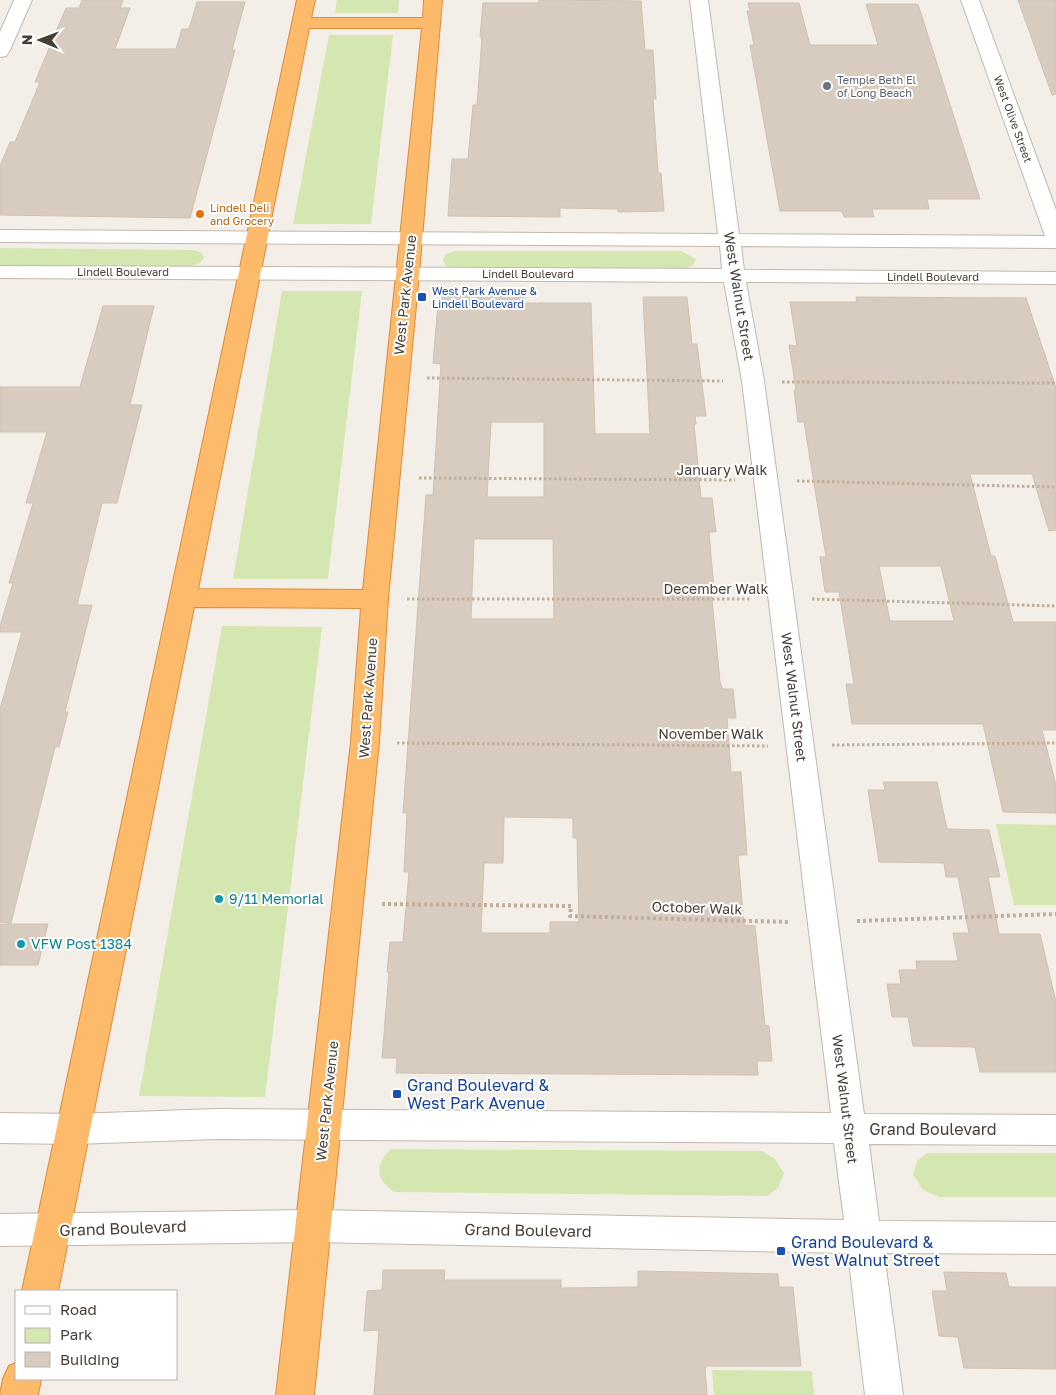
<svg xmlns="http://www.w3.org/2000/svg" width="1056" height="1395" viewBox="0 0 1056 1395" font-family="'Golos Text',sans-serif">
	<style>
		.green { fill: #d5e7b0 }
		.building { fill: #d8ccc0; stroke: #d0c0b0; fill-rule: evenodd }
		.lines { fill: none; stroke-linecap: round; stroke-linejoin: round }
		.minor-casing { stroke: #c2b8ad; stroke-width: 2 }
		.highway-casing { stroke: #dc8c39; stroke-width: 2 }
		.path-far1 { stroke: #c1af9b; stroke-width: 3; stroke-dasharray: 2.5 2.5; stroke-linecap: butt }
		.path { stroke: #c1af9b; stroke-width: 4; stroke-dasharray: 3 3; stroke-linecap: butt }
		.minor { fill: #fff; fill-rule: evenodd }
		.highway { fill: #fcba6a; fill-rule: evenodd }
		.worship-dot { fill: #6b7280; stroke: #fff; stroke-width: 2 }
		.food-dot { fill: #e8710a; stroke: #fff; stroke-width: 2 }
		.transit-dot { fill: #1a4fb4; stroke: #fff; stroke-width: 2 }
		.culture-dot { fill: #0f9aa8; stroke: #fff; stroke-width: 2 }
		.labels { text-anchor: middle; stroke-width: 4; stroke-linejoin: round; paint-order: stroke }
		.far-worship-label { font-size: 11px; fill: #5b616d; stroke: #fff; text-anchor: start }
		.far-street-label { font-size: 11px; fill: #473e36; stroke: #fff }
		.far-food-label { font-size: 11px; fill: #c56008; stroke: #fff; text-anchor: start }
		.far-transit-label { font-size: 11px; fill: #164399; stroke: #fff; text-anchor: start }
		.street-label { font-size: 14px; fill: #473e36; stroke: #fff }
		.culture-label { font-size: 14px; fill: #0d838f; stroke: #fff; text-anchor: start }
		.near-transit-label { font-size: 16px; fill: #164399; stroke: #fff; text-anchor: start }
		.near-street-label { font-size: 16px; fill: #473e36; stroke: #fff }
	</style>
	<rect width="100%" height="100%" fill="#f3eee7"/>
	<path class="green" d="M337,0H399L398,13H335Z
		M329,35H393L371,224H293Z
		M0,248L194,250L202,253L204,258L200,263L192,266H0Z
		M455,251H681L696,259L693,265L684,269L453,268L445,265L443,260L446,254Z
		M282,291H362L328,579H233Z
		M222,626L322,627L265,1097L139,1096Z
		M996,824L1056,825V905H1014Z
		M391,1149L761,1151L775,1159L784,1173L778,1188L767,1196L394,1192C376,1179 374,1165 391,1149Z
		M927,1153H1056V1197H939L923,1190L913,1175L917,1161Z
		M712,1370L812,1371L814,1395H714Z"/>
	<path class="building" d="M82,0H123L120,8H130L115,49H176L182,29H189L197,2H245L232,50H235L190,218L0,215V166L10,142H15L40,82H35L66,8H79Z
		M539,0L641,1L645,50H653L656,99H653L658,173H661L664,211L618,212V209L560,208V217L448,216L452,159H468L473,105H477L482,37H480L483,3H539Z
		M1018,0H1056V94L1052,95Z
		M748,3H799L810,45H878L866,4H918L980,199H927L929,209H872L874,217H844L842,211H780L750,45H754L747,11H750Z
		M442,296H525L524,303H591L595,434H650L643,297H687L692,344H697L706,416H695L696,424H694L701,498H712L716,532H709L714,590H711L720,681L722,689H733L736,718H727L731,772H741L747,855H738L744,925L755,926L765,1025L769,1026L772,1061H757L758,1075L396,1073L397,1058H382L389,972H387L390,942H403L409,872H404L407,813H403L426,495H433L441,364L433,363L438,304H441ZM491,422H544V497H487ZM474,539H553L554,619H471ZM504,817L573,818V838H577L579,922H550V933H481L484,863H503Z
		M856,297L1026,298L1056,388V530L1049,531L1032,474H970L991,556H995L1013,622H1056V730H1042L1056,785V813L1003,812L983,724H852L846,684H854L839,592H825L820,557H826L804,422H798L794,390H796L789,345L797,346L790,302H857ZM879,566H941L954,621H890Z
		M103,306H154L130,405H142L117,503H102L77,605H92L65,712H68L59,747H55L11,923L0,922V709L22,632H0V626L13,583H9L33,503H26L47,432H0V387H80Z
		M883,782H937L947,829L989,830L1000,877H988L999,934H1040L1056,1002V1072H980L975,1047L913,1046L908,1017H892L887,984H901L899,970H917L916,961H958L953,933H969L958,877H946L944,863L879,862L868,790H885Z
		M0,924H48L38,965H0Z
		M383,1270H445L444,1280H561V1288L638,1287V1271L778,1274L779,1287H793L801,1366H708L705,1368L707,1395H374L379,1330L364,1331L367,1291L382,1290Z
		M944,1272L1006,1273L1009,1287H1056V1369L964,1368L958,1337L939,1336L932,1291H947Z"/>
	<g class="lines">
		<g class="minor-casing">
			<path id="minor" d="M14,0H32L9,52L6,56L0,57V32Z
				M690,0H708L739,234L1045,236L961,0H979L1056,210V248L741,246L744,270L1056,272V284L746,282L764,381L864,1114L1056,1115V1145L869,1144L879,1221L1056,1222V1254L884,1253L903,1395H865L848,1253L314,1242L0,1246V1214L314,1210L844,1220L834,1143L217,1139L74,1144L0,1143V1113L74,1114L217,1109L831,1113L742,381L724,282L0,278V266L722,269L720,246L0,242V230L718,234Z"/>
		</g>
		<g class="highway-casing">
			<path id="highway" d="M297,0H315L311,18H423L424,0H442L419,274L388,599L379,742L314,1395H276L351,742L361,608L194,607L58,1291H22ZM309,28H422L363,590L198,589Z
				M16,1363V1379H41L38,1395H0L3,1379L9,1366Z"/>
		</g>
		<path class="path-far1" d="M427,378L723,381
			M782,382L1056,383
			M419,478L735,480
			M797,481L1056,487
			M407,599H750
			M812,599L1056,606
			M397,743L768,746
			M832,745L1056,743"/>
		<path class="path" d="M382,904L571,906L570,916L788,922
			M857,921L1056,914"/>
		<use href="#minor" class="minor"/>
		<use href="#highway" class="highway"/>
	</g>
	<circle class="worship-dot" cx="827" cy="86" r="5"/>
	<circle class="food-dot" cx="200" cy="214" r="5"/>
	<g class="transit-dot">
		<rect x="417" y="292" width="10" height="10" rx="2.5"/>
		<rect x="392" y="1089" width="10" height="10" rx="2.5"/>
		<rect x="776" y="1246" width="10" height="10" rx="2.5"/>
	</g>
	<g class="culture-dot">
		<circle cx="219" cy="899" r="5"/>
		<circle cx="21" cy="944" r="5"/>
	</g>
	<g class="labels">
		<g class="far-worship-label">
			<text x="837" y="84">Temple Beth El<tspan x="837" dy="13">of Long Beach</tspan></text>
		</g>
		<g class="far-street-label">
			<text transform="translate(1013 119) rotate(70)" y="4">West Olive Street</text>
			<text x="123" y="276">Lindell Boulevard</text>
			<text x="528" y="278">Lindell Boulevard</text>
			<text x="933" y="281">Lindell Boulevard</text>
		</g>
		<g class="far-food-label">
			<text x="210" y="212">Lindell Deli<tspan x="210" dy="13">and Grocery</tspan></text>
		</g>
		<g class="far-transit-label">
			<text x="432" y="295">West Park Avenue &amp;<tspan x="432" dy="13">Lindell Boulevard</tspan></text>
		</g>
		<g class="street-label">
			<text transform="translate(405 295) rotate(-84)" y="5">West Park Avenue</text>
			<text transform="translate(739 296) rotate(81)" y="5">West Walnut Street</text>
			<text x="722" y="475">January Walk</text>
			<text x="716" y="594">December Walk</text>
			<text transform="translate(794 697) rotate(83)" y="5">West Walnut Street</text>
			<text transform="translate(368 698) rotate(-86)" y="5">West Park Avenue</text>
			<text x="711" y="739">November Walk</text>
			<text transform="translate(697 908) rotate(2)" y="5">October Walk</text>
			<text transform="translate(845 1099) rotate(83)" y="5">West Walnut Street</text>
			<text transform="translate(327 1101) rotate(-84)" y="5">West Park Avenue</text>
		</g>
		<g class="culture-label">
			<text x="229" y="904">9/11 Memorial</text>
			<text x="31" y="949">VFW Post 1384</text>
		</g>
		<g class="near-transit-label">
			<text x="407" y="1091">Grand Boulevard &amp;<tspan x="407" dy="18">West Park Avenue</tspan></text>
			<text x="791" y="1248">Grand Boulevard &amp;<tspan x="791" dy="18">West Walnut Street</tspan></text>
		</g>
		<g class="near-street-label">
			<text x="933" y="1135">Grand Boulevard</text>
			<text transform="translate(123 1228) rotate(-2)" y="6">Grand Boulevard</text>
			<text transform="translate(528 1230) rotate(1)" y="6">Grand Boulevard</text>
		</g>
	</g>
	<rect x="15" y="1290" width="162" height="90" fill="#ffffff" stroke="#b5b2af"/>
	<rect x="25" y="1306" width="25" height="8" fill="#ffffff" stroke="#b5b2af"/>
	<text x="60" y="1315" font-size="15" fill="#473e36">Road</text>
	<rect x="25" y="1328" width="25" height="15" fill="#d5e7b0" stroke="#b5b2af"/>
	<text x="60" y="1340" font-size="15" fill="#473e36">Park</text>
	<rect x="25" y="1352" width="25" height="15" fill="#d8ccc0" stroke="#b5b2af"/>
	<text x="60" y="1365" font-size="15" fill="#473e36">Building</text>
	<g transform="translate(40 40) rotate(271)" stroke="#ffffff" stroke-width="4" paint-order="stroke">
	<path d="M0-4L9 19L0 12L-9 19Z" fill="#473e36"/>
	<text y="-8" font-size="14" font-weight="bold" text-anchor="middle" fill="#473e36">N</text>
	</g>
</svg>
